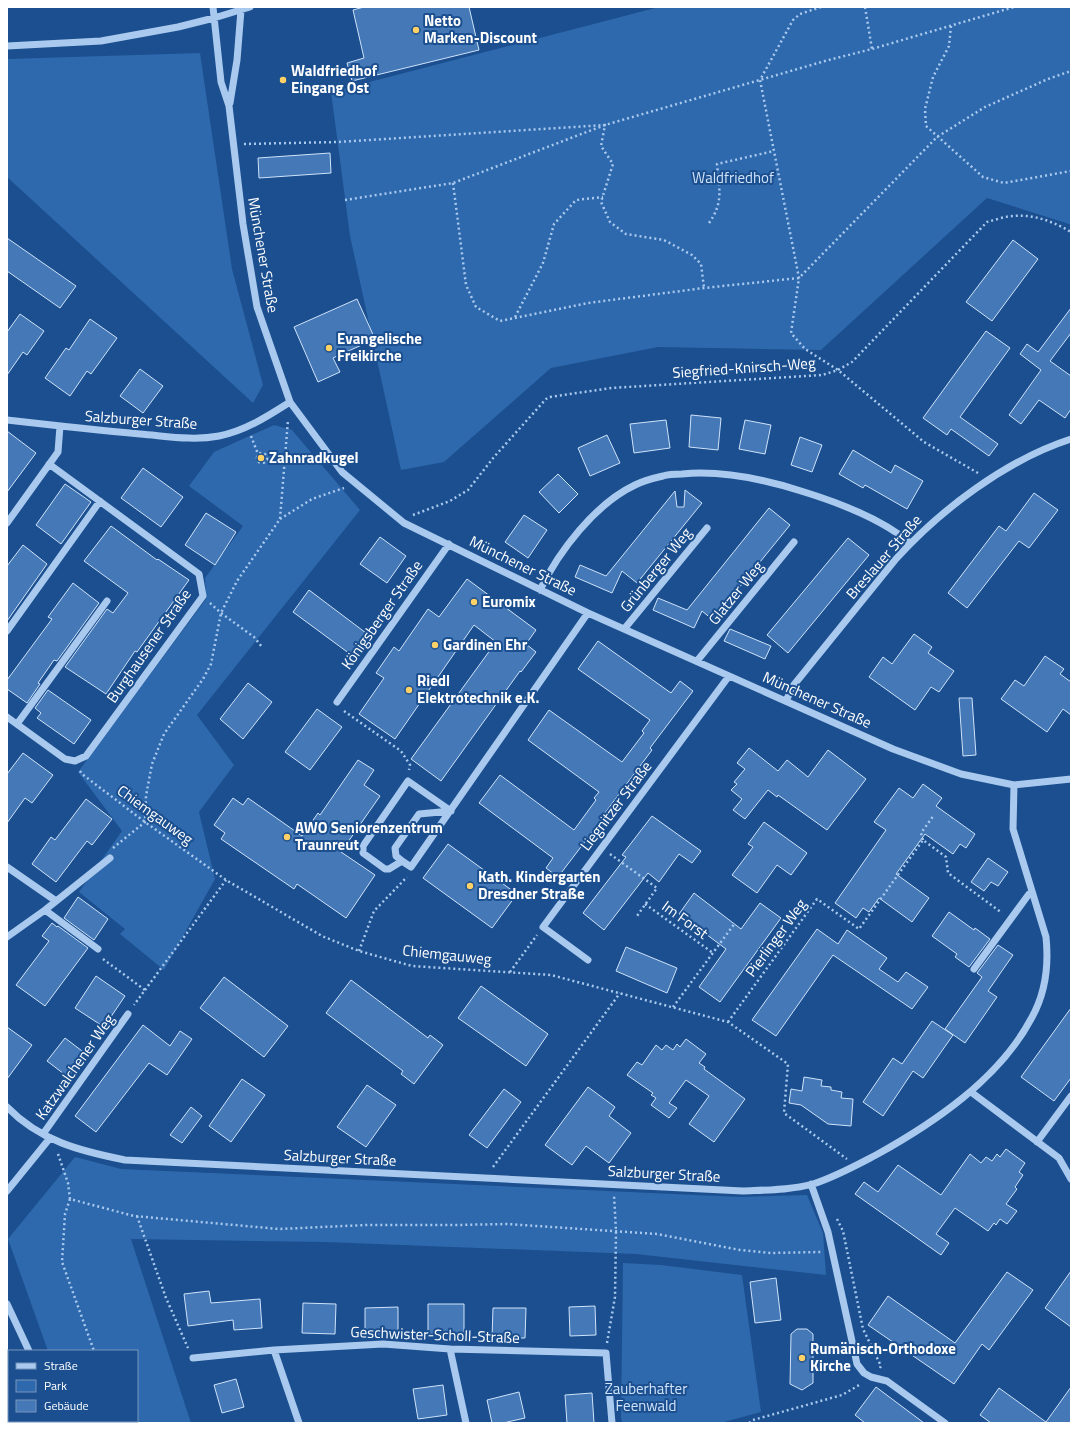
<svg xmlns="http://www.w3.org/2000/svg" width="1078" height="1430" viewBox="0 0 1078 1430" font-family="'Titillium Web',sans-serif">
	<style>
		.green { fill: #2e69ad }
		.building { fill: #4478b7; stroke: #cfe3fa }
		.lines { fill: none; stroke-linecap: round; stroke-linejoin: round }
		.path { stroke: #a9c9ee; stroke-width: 2.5; stroke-dasharray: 2 3; stroke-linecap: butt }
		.minor { stroke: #a9c9ee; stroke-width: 7 }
		.poi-dot { fill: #ffd166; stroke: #1b4f8f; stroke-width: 1.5 }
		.labels { text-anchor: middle; stroke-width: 4; stroke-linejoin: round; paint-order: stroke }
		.poi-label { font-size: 15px; font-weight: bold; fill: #fff; stroke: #1b4f8f; text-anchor: start }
		.park-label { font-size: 15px; fill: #cfe3fa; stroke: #1b4f8f }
		.street-label { font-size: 15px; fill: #fff; stroke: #1b4f8f }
	</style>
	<rect width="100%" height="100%" fill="#1b4f8f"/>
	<path class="green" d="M659,7H1071V226L1069,224L987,198L821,350L658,347L551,368L444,462L401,470L350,236L331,92Z
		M200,53L232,269L263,385L253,403L7,177V59Z
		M274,425L292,430L360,510L197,715L234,765L199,812L215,879L164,970L120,934L125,929L79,892L122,831L78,772L206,599L205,578L243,526L189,486L214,452Z
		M75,1157L121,1169L740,1197L807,1195L823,1233L826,1275L636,1254L325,1242L131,1239L191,1423H74L73,1421H137V1351H48L8,1239Z
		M623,1263L661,1265L742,1275L761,1412L720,1423H622L621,1417Z"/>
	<path class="building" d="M364,7H469L479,50L352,81L347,63L364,58L353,10Z
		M330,153L331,173L259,178L258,158Z
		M7,238L76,286L60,308L7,271Z
		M1013,240L1038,259L992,321L966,302Z
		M357,299L375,339L333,358L340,372L318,382L294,327Z
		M1071,308V333L1050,361L1071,376V409L1065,418L1039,400L1021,424L1009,415L1041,370L1020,354L1027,344L1038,352Z
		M20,314L44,331L27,355L23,352L7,375V332Z
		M90,319L117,338L91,374L87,371L70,396L45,378L66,348L69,350Z
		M986,331L1010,348L960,417L998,444L989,456L951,429L947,435L923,418Z
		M140,369L163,386L143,413L120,396Z
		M691,415L721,418L718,450L689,447Z
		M666,420L670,448L634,453L630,424Z
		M745,420L771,425L765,454L739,449Z
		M7,431L36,453L7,492Z
		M607,435L620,463L590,476L578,448Z
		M800,437L822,445L812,472L791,465Z
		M853,450L891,473L895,465L923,481L907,509L865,485L863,488L839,474Z
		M143,468L183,497L161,527L121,498Z
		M558,474L578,494L559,513L539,492Z
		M65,484L91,502L61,544L36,525Z
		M685,490L702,503L637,583L622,571L612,593L575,577L580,565L606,576L675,491L677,507H684Z
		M1034,493L1058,510L1029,548L1019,541L967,608L948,593L999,526L1006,531Z
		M769,508L790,525L713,620L702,611L694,628L653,610L658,598L687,610Z
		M206,513L236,532L215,565L185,545Z
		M524,515L547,530L528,558L505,542Z
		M111,526L157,560L158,559L189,580L137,652L135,651L106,694L65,667L107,609L113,613L128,593L84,561Z
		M380,537L406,556L387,583L360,564Z
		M848,538L869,555L788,653L767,635Z
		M23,545L47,564L7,621V566Z
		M467,579L536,630L526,644L536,652L521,672L520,671L441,781L411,759L496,642L474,625L395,739L359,714L384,678L376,673L394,647L399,651L428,609L439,617Z
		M73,583L99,603L57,661L54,660L38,683L40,684L27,703L7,689V680L52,619L48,617Z
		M309,590L366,633L350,654L293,612Z
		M730,629L771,646L765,659L724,641Z
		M914,634L932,647L928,653L954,671L939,692L931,687L915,710L869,677L883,657L892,664Z
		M598,641L671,693L680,681L693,691L650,748L652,750L602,817L603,818L558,877L546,868L553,858L479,803L500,775L574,830L596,800L594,798L599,792L528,740L549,710L622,762L644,733L642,731L650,720L578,669Z
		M1045,656L1064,669L1060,674L1071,682V715L1063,709L1047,732L1001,699L1015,680L1024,686Z
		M248,683L272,702L243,739L220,719Z
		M48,690L91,720L74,744L37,718L41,713L35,708Z
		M959,698H972L976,755L963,756Z
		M317,709L342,727L310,770L285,752Z
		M749,748L778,771L787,760L808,777L828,750L866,779L827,830L778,795L777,797L768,790L745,819L733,810L742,799L731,790L737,784L734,782L745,769L737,763Z
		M23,753L53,775L32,803L25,798L7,823V774Z
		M358,760L374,770L364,785L380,796L341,852L375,875L346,918L297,884L294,889L221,839L225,833L214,825L233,798L243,805L248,798L302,836L318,813L320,815Z
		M923,784L942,798L936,806L975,834L966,848L960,844L953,854L925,834L896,874L929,898L912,922L879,898L869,912L863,908L856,918L835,903L886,830L874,822L899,788L913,798Z
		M86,799L112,819L92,845L87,841L56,882L32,864L51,837L55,840Z
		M652,816L701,851L692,863L679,854L659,882L648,873L604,930L583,913L626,857L622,855Z
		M764,822L807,853L791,875L777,865L757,893L732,875L753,847L748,844Z
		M448,844L517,894L492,928L423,878Z
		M988,858L1008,872L998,886L991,882L984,891L971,882Z
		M694,893L741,929L760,903L781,918L720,1002L699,987L726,949L679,914Z
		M78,897L108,919L94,940L64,918Z
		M949,912L974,930L975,928L990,939L969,967L955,957L957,954L932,936Z
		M52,923L57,927L58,926L88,948L45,1006L16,985L49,941L42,936Z
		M817,929L838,944L847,930L887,958L879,969L898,982L906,972L928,987L912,1009L833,955L776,1036L752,1020Z
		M998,945L1013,955L988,991L997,997L965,1043L945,1029L982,977L977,973Z
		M626,947L677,968L667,993L616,971Z
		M96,976L125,996L104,1027L75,1008Z
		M224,977L288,1026L264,1057L200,1008Z
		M351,980L428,1038L430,1035L443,1045L414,1084L401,1074L403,1071L326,1013Z
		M481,986L548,1034L526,1066L458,1018Z
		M1071,1008V1078L1054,1101L1021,1077Z
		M932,1021L953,1035L923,1078L913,1071L883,1116L863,1102L893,1058L902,1064Z
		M143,1025L170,1046L180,1031L192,1039L167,1075L149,1063L96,1132L75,1116Z
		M7,1027L32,1045L7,1079Z
		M65,1038L86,1054L68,1077L47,1061Z
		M686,1039L706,1054L699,1063L705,1067L704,1069L745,1099L714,1142L689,1124L709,1096L686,1080L669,1103L677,1108L669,1118L651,1105L656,1098L651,1095L653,1093L627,1075L637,1062L642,1065L656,1045L662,1050L666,1045L673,1050L677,1044L680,1047Z
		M804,1077L822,1080L821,1086L831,1087V1090L842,1092L841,1098L853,1099L851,1126L828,1124L801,1105L789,1103L791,1089L802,1091Z
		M242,1079L265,1095L231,1142L209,1126Z
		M367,1085L396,1105L366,1147L337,1127Z
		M588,1087L615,1107L609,1116L631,1133L609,1163L586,1146L572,1165L545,1145Z
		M504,1089L521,1102L487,1148L469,1135Z
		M191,1107L202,1116L182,1143L170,1135Z
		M1006,1149L1025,1163L1019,1172L1023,1175L1015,1187L1017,1189L1006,1204L1017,1211L1007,1224L1000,1219L996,1225L994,1223L988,1231L955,1208L936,1234L949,1243L941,1255L855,1194L864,1182L878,1192L898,1165L941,1195L970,1154L981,1163L986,1157L992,1161L997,1154L1000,1157Z
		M1071,1271V1327L1045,1308Z
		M1007,1272L1033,1290L989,1350L982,1344L954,1384L868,1325L888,1296L955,1343Z
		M776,1278L781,1320L755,1323L750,1282Z
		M209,1291L211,1303L260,1299L262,1328L234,1330L233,1320L188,1326L184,1294Z
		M303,1303L336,1304L335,1334L302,1333Z
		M428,1304H464V1334H428Z
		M595,1306L596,1335L570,1336L569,1307Z
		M398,1307V1336H365V1308Z
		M493,1308H526L525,1338H492Z
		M797,1329H807L813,1334V1383L802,1390L790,1384L791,1334Z
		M236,1379L244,1407L222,1413L214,1385Z
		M443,1385L447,1415L418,1419L413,1389Z
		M876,1387L924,1423H865L855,1415Z
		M1071,1387V1423H991L980,1415L999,1388L1046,1422Z
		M519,1392L525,1418L503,1423H492L487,1400Z
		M592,1393L594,1423H567L565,1395Z"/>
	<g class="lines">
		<path class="path" d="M821,7L800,14L793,20L760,80L799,278L791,333L805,349L838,370L924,442L978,473
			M865,7L872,49
			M951,26L949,46L933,77L925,109L926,126L983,177L1004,183L1071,171
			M244,144L338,142L605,125L601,146L613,164L601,202L610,222L626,234L664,240L692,255L701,264L704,288
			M453,183L466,285L476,307L500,321L588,303L704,288L799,278L937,137L985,107L1048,79L1071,71
			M345,200L453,183L605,125L825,61L872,49L1014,7
			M709,223C724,202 719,188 717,164L774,151
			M515,317L543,263L554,224L576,200L603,197
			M251,436L258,454
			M257 458a5 5 0 1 1 10 0a5 5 0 1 1-10 0Z
			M267,460H285
			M413,515L450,501L468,490L494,457L546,399L550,397L611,388L822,375L838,370L852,362L987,222C995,220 1005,216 1014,216C1034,214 1054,222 1071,232
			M280,519L312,499L344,488
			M210,603L221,613L254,637L262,647
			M344,711L401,751L410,765L409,770
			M80,771L82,774L145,822L226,880L322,936L359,951L412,966L551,975L728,1022L788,1064L784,1113L847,1159
			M923,840L921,833L934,815
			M113,848L145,822L146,796L152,764L164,734L203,679L211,664L221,613L237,581L280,519L288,420
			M610,854L657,888L637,916
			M645,904L713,953
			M359,951L374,911L407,877
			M103,959L145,990L134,1005
			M510,972L537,935
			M145,990L226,880
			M673,1007L735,923
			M728,1022L817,899L859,929L923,840L946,857L948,873L1002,913
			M58,1154L68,1183L70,1199L134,1216L279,1229L366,1225H456L507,1224L657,1234L740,1250L771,1253L821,1252
			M493,1167L620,993
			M70,1199L65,1214L62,1262L94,1351
			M137,1216L166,1298L188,1348
			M837,1219L843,1231L863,1329L881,1366L880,1368
			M607,1343L615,1297L616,1231L614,1195
			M113,1421L114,1423
			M749,1423L753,1420L842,1395L861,1384"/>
		<path class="minor" d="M213,7L221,82L229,106L243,224L257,307L290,402L342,472L404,523L588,613L893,749L961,774L1014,785L1071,779
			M7,46L101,41L178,27L214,18L250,7
			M230,103L237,60L241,10L240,7
			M7,420C51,425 96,430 140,434C166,436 193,441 219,436C245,431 268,416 290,402
			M7,523L58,452L60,426
			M540,590C559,551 595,504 635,485C643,481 654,478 663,476C669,474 676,474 682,474C722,470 763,479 801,491C837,502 881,518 910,543
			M625,628L707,528
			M7,631L100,501
			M697,661L794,542
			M786,701L793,686L895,560C940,510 1006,460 1071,439
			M337,702L449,544
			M7,717L65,759L75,761L86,756L203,596L199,574L49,464
			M17,724L107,601
			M451,811L408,781L363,846V853L385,869H389L402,861L411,867L585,617L588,613
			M402,861L396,856L395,848L419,814L451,811
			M7,867L56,901
			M45,910L110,858
			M7,937L45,910L98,949
			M588,960L543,927L729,676
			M974,969L1029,894L1032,893
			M971,1092L1059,1158L1071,1179
			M7,1107C40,1141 80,1151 125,1160L743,1191C765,1190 792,1190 813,1184C835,1177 855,1166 876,1155C934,1123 999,1079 1031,1019C1046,993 1049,966 1046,937L1013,829L1014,785
			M43,1134L128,1014
			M1037,1142L1071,1096
			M811,1184L828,1232L857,1364L864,1373L871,1377L887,1381L945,1423
			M7,1191L50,1138
			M7,1304L29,1351
			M450,1349L466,1423
			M274,1350L299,1423
			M193,1358L274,1350L383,1344L450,1349L606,1353L612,1423
			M62,1421L63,1423"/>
	</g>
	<g class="poi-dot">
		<circle cx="416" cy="30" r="4"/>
		<circle cx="283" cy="80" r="4"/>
		<circle cx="329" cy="348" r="4"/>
		<circle cx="261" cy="458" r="4"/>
		<circle cx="474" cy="602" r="4"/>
		<circle cx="435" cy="645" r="4"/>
		<circle cx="409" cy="690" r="4"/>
		<circle cx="287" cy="837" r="4"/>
		<circle cx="470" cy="886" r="4"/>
		<circle cx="802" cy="1358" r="4"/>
	</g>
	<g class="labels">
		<g class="poi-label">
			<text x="424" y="26">Netto<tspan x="424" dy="17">Marken-Discount</tspan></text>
			<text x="291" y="76">Waldfriedhof<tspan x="291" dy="17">Eingang Ost</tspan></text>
			<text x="337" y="344">Evangelische<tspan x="337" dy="17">Freikirche</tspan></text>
			<text x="269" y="463">Zahnradkugel</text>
			<text x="482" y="607">Euromix</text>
			<text x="443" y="650">Gardinen Ehr</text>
			<text x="417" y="686">Riedl<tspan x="417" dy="17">Elektrotechnik e.K.</tspan></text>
			<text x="295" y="833">AWO Seniorenzentrum<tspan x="295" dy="17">Traunreut</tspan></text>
			<text x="478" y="882">Kath. Kindergarten<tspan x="478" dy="17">Dresdner Straße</tspan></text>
			<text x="810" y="1354">Rumänisch-Orthodoxe<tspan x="810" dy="17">Kirche</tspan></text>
		</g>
		<g class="park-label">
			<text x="733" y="183">Waldfriedhof</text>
			<text x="646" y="1394">Zauberhafter<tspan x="646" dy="17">Feenwald</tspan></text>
		</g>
		<g class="street-label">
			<text transform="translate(263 255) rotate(80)" y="5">Münchener Straße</text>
			<text transform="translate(744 368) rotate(-4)" y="5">Siegfried-Knirsch-Weg</text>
			<text transform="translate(141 420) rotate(4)" y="5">Salzburger Straße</text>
			<text transform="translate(884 557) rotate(-49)" y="5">Breslauer Straße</text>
			<text transform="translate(523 566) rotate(26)" y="5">Münchener Straße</text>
			<text transform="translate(656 570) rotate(-51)" y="5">Grünberger Weg</text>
			<text transform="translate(736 593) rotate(-51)" y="5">Glatzer Weg</text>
			<text transform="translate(382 615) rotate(-55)" y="5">Königsberger Straße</text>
			<text transform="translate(149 646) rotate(-55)" y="5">Burghausener Straße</text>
			<text transform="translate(817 700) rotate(24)" y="5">Münchener Straße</text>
			<text transform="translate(616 806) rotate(-53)" y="5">Liegnitzer Straße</text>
			<text transform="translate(155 815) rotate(36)" y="5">Chiemgauweg</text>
			<text transform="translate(685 920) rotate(36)" y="5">Im Forst</text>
			<text transform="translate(776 938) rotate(-54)" y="5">Pierlinger Weg</text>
			<text transform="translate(447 955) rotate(6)" y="5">Chiemgauweg</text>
			<text transform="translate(75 1067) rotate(-55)" y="5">Katzwalchener Weg</text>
			<text transform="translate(340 1158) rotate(3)" y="5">Salzburger Straße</text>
			<text transform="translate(664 1174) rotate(3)" y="5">Salzburger Straße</text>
			<text transform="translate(435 1335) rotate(2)" y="5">Geschwister-Scholl-Straße</text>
		</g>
	</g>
	<rect width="1078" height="1430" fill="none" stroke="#ffffff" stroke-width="16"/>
	<rect x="8" y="1350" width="130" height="72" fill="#1b4f8f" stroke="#7695bc"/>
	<rect x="16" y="1363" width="20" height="6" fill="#a9c9ee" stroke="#7695bc"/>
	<text x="44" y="1370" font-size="12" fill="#ffffff">Straße</text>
	<rect x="16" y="1380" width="20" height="12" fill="#2e69ad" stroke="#7695bc"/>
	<text x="44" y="1390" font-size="12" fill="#ffffff">Park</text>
	<rect x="16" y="1400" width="20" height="12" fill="#4478b7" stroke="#7695bc"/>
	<text x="44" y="1410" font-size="12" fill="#ffffff">Gebäude</text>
</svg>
